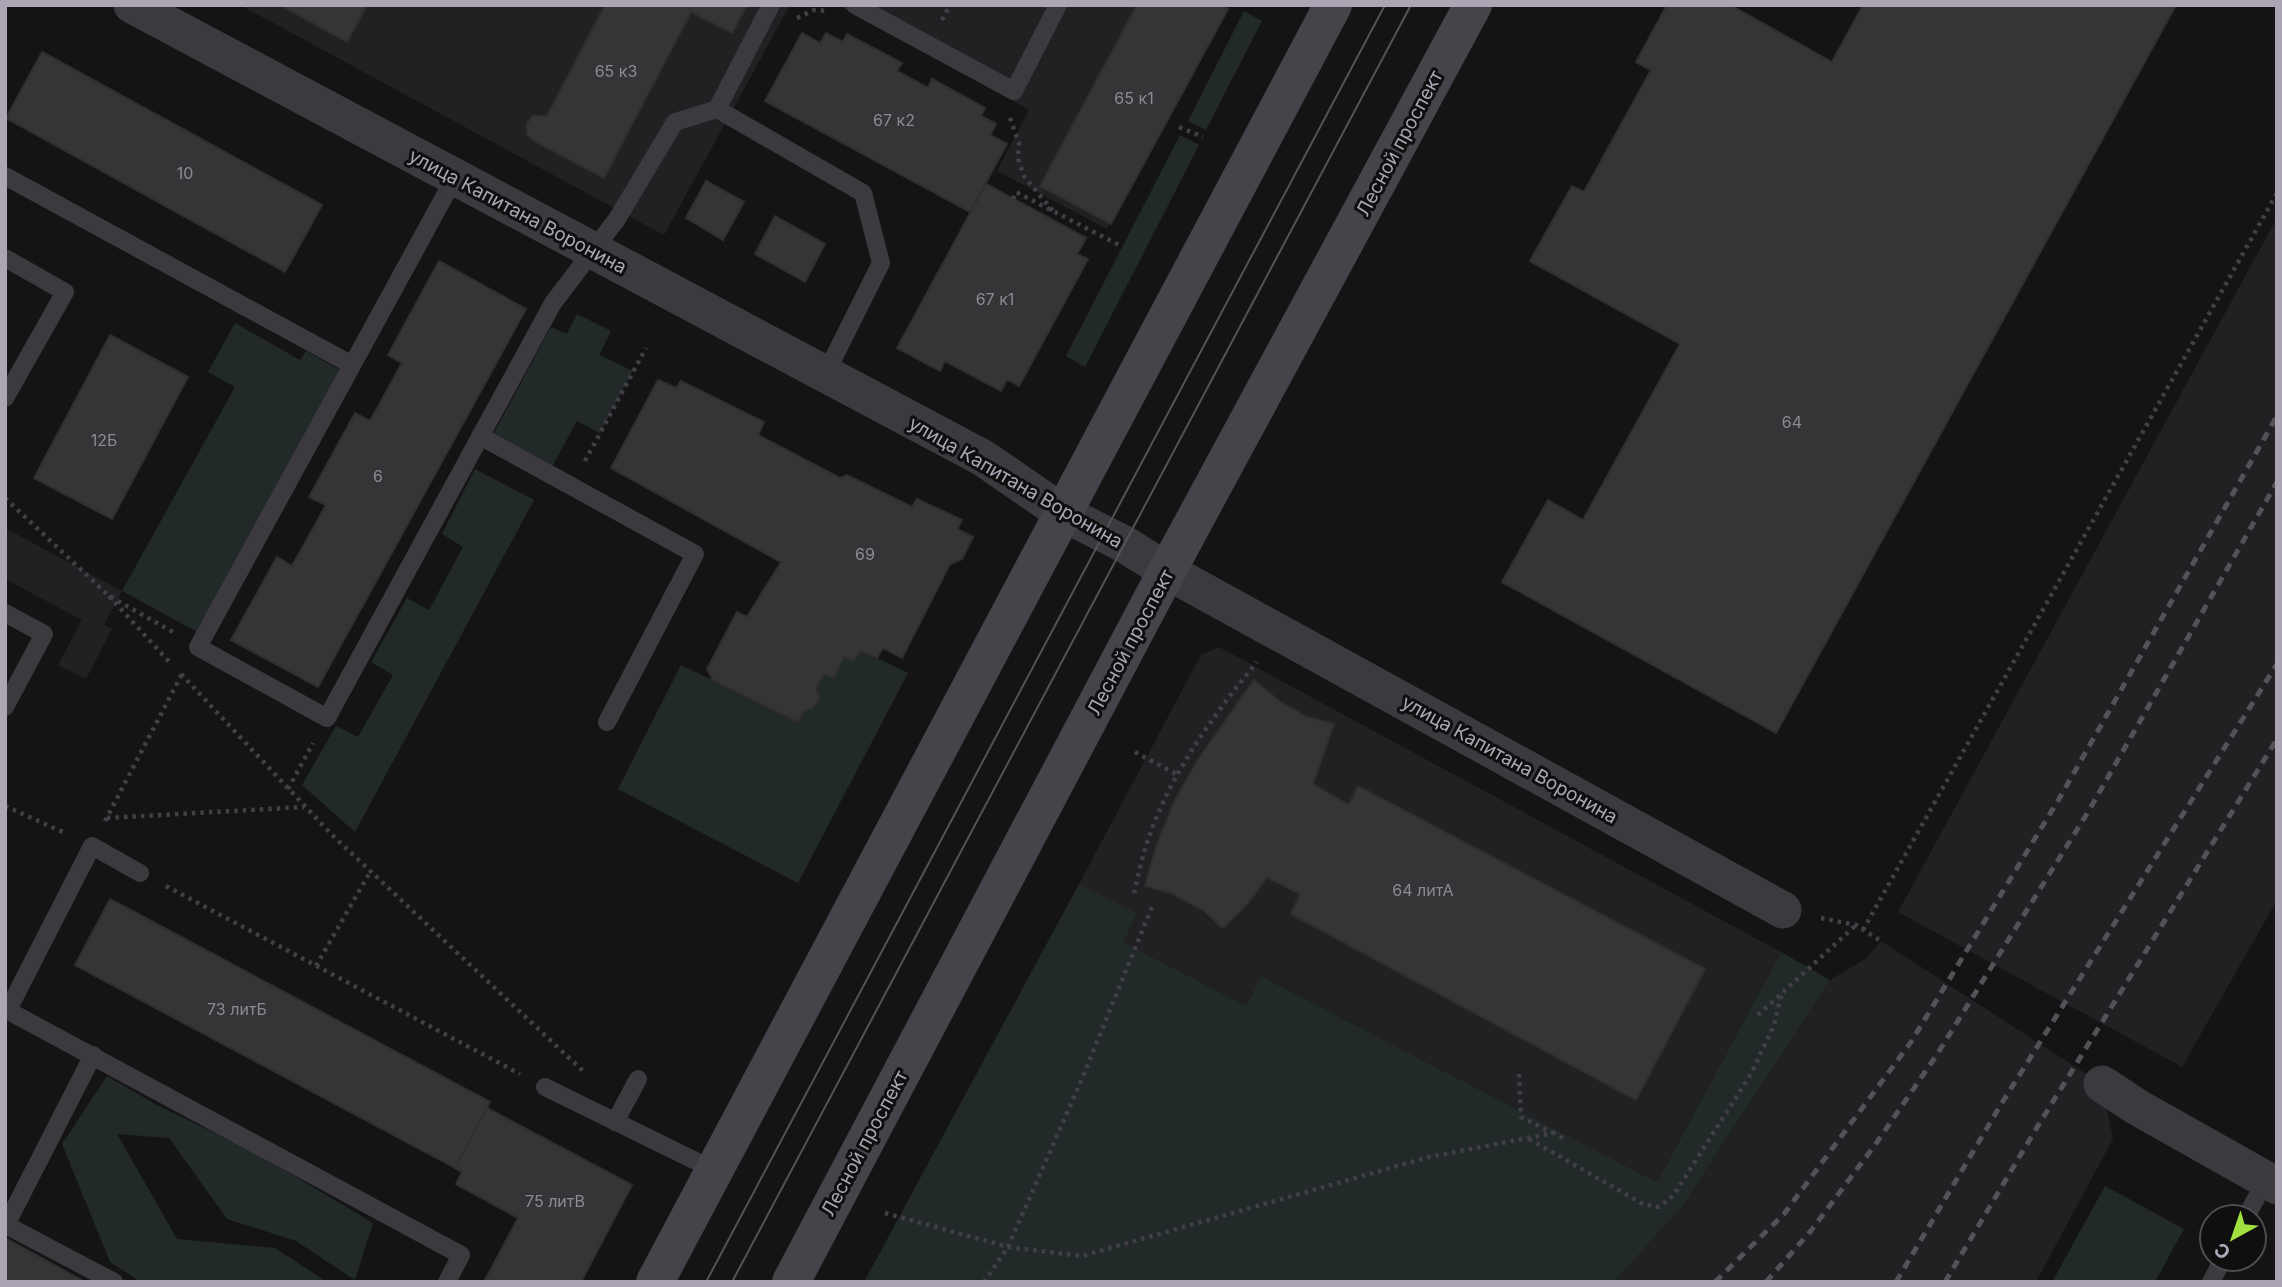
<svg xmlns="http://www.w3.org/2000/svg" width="2282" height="1287" viewBox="0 0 2282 1287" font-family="Inter,sans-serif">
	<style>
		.built { fill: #212022 }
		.green { fill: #222929 }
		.building { fill: #353437; stroke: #302e31; stroke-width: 2 }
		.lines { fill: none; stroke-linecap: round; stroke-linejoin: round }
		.path { stroke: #423f46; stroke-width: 4.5; stroke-dasharray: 3.5 5; stroke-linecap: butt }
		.service { stroke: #3d3a3f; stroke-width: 18 }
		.minor { stroke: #3d3a3f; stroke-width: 37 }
		.secondary { stroke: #46434a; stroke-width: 38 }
		.tram { stroke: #555159; stroke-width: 2 }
		.rail { stroke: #555159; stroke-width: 5; stroke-dasharray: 9 7; stroke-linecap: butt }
		.labels { text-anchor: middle; stroke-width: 6; stroke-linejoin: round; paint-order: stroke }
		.number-label { font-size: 16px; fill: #8e8a95 }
		.street-label { font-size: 19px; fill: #aca6b4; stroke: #100f10 }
	</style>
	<rect width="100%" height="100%" fill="#151415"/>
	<path class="built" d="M240,5H790L664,235Z
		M838,5H1230L1107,229L997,171L1029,110Z
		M2277,218V900L2182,1067L1898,912Z
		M5,528L122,591L104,625L112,629L86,679L58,665L82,620L5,579Z
		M1219,647L1781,952L1657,1182L1261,976L1246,1006L1122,942L1079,884L1201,655Z
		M1881,941L2102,1084L2113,1139L2036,1282H1614L1682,1207L1830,980L1867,958Z"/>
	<path class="green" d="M1244,11L1262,21L1206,130L1188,121Z
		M1180,135L1199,145L1085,367L1066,356Z
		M577,314L611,331L599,355L633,371L600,433L577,421L548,474L489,442L551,327L567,334Z
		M235,323L300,360L306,351L342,371L199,633L122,591L235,387L208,372Z
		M475,469L534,500L355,832L302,785L336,726L358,737L393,675L371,662L407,598L429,610L463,547L442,534Z
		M860,650L908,673L798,883L618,789L681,665L713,680L804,711L813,708L820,698L816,689L824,674L834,677L844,657L854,660Z
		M1079,884L1137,913L1123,942L1246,1006L1261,976L1657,1182L1781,952L1830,980L1682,1207L1614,1282H864Z
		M107,1076L157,1105L256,1153L373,1223L355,1280L296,1241L227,1219L169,1138L117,1134L177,1239L275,1248L327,1282H141L110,1262L62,1144Z
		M2105,1186L2184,1229L2155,1282H2052Z"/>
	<path class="building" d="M280,5H367L347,42Z
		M605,5H747L732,33L691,12L604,178L534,141L527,134V123L533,116H547Z
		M1137,5H1222L1228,9L1111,224L1040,186Z
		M1667,5H1730L1832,62L1863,5H2176L1776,733L1502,582L1548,500L1583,520L1680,344L1530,261L1572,186L1584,192L1651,70L1636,62Z
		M802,33L820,43L826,33L843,42L847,34L902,63L897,71L928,88L932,79L985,108L981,116L996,124L990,135L1007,144L970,212L765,101Z
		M42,52L322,205L285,272L6,118Z
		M706,181L744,202L723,240L686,218Z
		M986,184L1086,238L1077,254L1088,259L1019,386L1007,379L1001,391L945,361L940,371L897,348Z
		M775,216L825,244L805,282L755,254Z
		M439,261L526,309L318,687L231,640L277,557L292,566L326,505L309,497L355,413L370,421L402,363L388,355Z
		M110,335L188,377L112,519L34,478Z
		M658,380L676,388L681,381L764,422L758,435L840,478L847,475L912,507L917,499L962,520L957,529L973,537L962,559L950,564L902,658L883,648L877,658L860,650L854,661L844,657L834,678L824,674L816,689L820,697L813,708L804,711L798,722L713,680L707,669L737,612L747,617L781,562L611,468Z
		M1254,680L1279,701L1307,717L1334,724L1313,784L1349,805L1358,786L1705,969L1636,1100L1291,914L1300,894L1267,877L1248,903L1223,928L1203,910L1171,893L1145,886L1156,847L1175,800L1197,761Z
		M110,899L490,1102L455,1168L75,965Z
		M487,1108L632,1185L581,1282H484L518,1218L456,1184L462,1172L455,1168Z
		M5,1238L85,1282H5Z"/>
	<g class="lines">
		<path class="path" d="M797,18L814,10L829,11
			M942,20L950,5
			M1010,118L1019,143L1018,159L1024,176L1053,211
			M1179,127L1203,137
			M1013,199L1016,192L1119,245
			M585,461L646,348
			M5,498L109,596L173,632
			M109,596L172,665
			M181,674L332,835L583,1071
			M1135,752L1178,775
			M288,789L313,743
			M5,806L65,833
			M107,818L304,807
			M105,821L182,674
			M166,886L520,1074
			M1134,893C1138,878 1141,861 1146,846C1168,777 1211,718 1257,662
			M1821,918L1856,925L1881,941
			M1863,930L2277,193
			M316,966L370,872
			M1758,1015L1856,925
			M1519,1074L1521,1117L1553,1133
			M1529,1139L1643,1204L1659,1207L1673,1196L1751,1074L1774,1025L1782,993
			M885,1213L1008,1247L1082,1256L1429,1157L1554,1133L1564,1139
			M984,1282L1008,1247L1081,1081L1153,904"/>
		<path class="service" d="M855,5L1014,91L1058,5
			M717,109L863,193L881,263L825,375
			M5,176L352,365
			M455,177L198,647L327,718L553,303L617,219L675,122L717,109L771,5
			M5,258L65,292L5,398
			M480,436L695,554L607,722
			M5,613L44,634L5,707
			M5,1009L461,1255L447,1282
			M8,1010L92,846L140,873
			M93,1055L6,1225L114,1282
			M545,1087L714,1170
			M615,1122L638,1079
			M2246,1217L2266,1180
			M2211,1282L2223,1259"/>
		<path class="minor" d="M132,5L983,458L1063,513L1124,544L1167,571L1783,910
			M2102,1084L2137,1107L2277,1186"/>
		<path class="secondary" d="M655,1282L1333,5
			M791,1282L1167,571L1473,5"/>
		<path class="tram" d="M706,1282L1385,5
			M732,1282L1411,5"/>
		<path class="rail" d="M1715,1282L1784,1214L1911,1042L2059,799L2277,416
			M1766,1282L1810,1232L1875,1145L1936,1056L2088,812L2277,482
			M1896,1282L2000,1106L2277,664
			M1945,1282L2036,1129L2277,739"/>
	</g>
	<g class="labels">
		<g class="number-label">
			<text x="616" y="77">65 к3</text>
			<text x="1134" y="104">65 к1</text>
			<text x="894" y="126">67 к2</text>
			<text x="185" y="179">10</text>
			<text x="995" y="305">67 к1</text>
			<text x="1792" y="428">64</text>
			<text x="104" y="446">12Б</text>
			<text x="378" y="482">6</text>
			<text x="865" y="560">69</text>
			<text x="1423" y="896">64 литА</text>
			<text x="237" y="1015">73 литБ</text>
			<text x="555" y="1207">75 литВ</text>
		</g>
		<g class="street-label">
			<text transform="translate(1399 143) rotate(-62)" y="7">Лесной проспект</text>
			<text transform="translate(518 211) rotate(28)" y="7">улица Капитана Воронина</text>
			<text transform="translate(1016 482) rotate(30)" y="7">улица Капитана Воронина</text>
			<text transform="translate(1130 642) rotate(-62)" y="7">Лесной проспект</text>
			<text transform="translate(1510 759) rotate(29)" y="7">улица Капитана Воронина</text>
			<text transform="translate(864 1143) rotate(-62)" y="7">Лесной проспект</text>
		</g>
	</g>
	<rect width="2282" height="1287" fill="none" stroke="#aca6b4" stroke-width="14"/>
	<g transform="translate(2233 1238) rotate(220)"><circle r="33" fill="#100f10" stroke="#4e4b52" stroke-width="2"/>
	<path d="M0-5L12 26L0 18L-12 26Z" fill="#a1e140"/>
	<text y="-10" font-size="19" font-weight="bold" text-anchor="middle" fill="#aca6b4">С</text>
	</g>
</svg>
